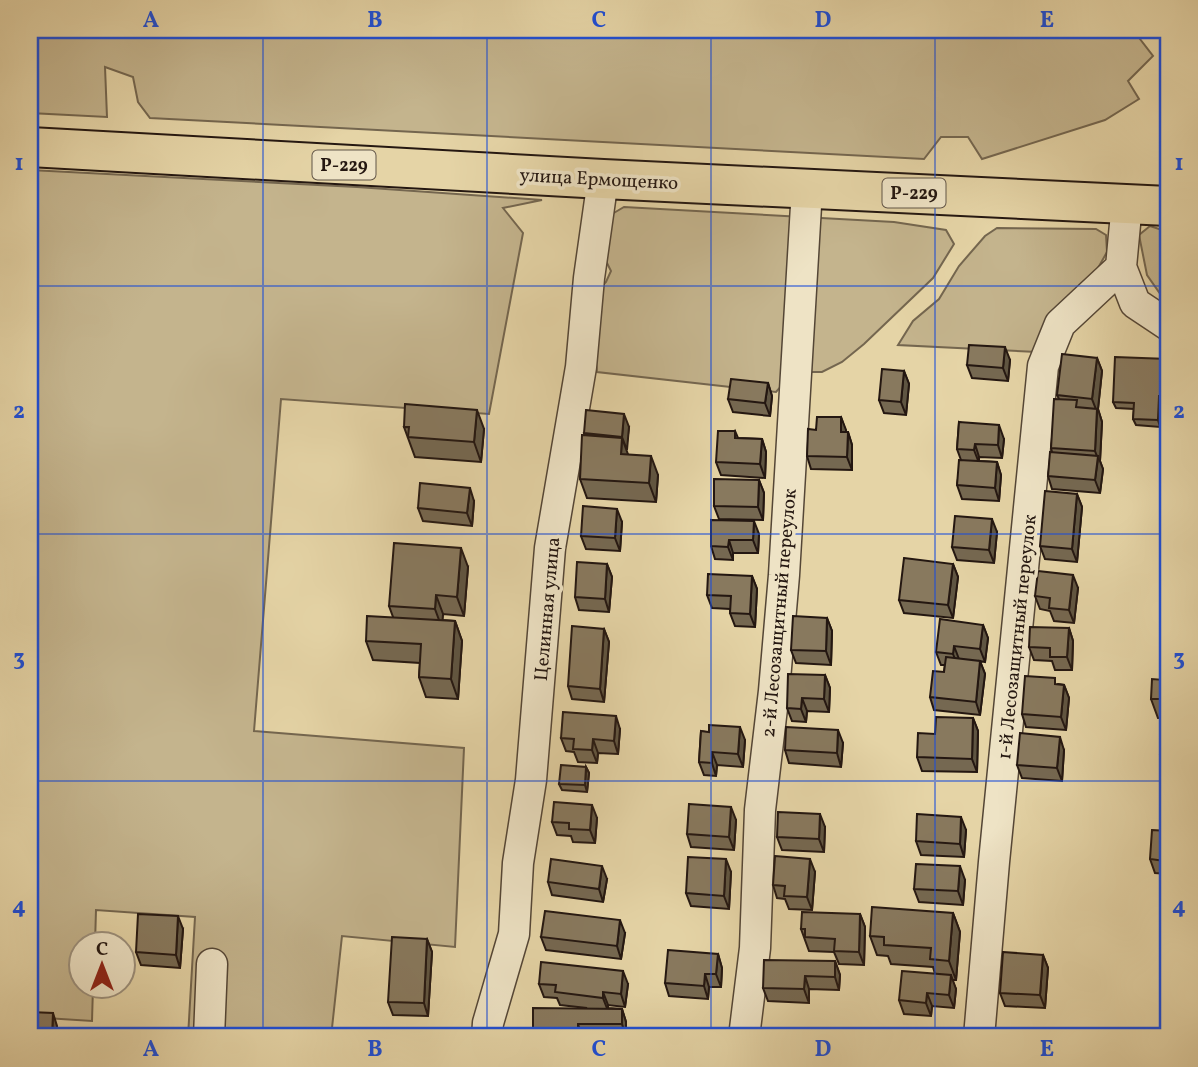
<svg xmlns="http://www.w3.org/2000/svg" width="1198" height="1067" viewBox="0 0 1198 1067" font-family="Vollkorn,serif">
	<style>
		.green { fill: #c4b48d; stroke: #74664f; stroke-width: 2 }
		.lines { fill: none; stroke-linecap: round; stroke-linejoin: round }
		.minor-casing { stroke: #544636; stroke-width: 33 }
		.highway-casing { stroke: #241711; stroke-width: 42 }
		.minor { stroke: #eee3c5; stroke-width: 30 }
		.highway { stroke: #e5d4a6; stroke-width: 38 }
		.wall { fill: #756851; stroke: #241711; stroke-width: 2 }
		.shaded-wall { fill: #5f5542; stroke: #241711; stroke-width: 2 }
		.building { fill: #88795e; stroke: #241711; stroke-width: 2 }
		.grid { fill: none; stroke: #1d4ed8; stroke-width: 2; stroke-opacity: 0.55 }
		.labels { text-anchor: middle; stroke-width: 7; stroke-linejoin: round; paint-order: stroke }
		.shield { fill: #eee3c5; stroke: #615447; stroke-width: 2 }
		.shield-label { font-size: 18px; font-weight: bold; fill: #241711 }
		.street-label { font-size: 19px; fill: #241711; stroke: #eee3c5 }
		.neatline { fill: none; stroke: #1d4ed8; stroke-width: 2.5 }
		.grid-label { font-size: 23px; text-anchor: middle; font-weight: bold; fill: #1d4ed8 }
	</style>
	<rect width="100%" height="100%" fill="#e5d4a6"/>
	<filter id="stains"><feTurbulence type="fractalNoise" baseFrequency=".00286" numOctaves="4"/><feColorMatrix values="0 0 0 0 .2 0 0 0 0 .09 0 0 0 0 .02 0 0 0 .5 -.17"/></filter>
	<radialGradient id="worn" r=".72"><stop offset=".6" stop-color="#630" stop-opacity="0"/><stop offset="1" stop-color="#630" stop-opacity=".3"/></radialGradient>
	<path class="green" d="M30,30H1133L1153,56L1128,81L1139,99L1105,120L982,159L968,137H941L924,159L150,118L138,102L133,77L105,67L107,117L30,113Z
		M30,170L357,187L542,200L503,208L523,233L489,414L281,399L254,731L464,748L455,947L342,936L331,1037H188L195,917L96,910L95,944H80V986L93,987L92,1021L30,1017Z
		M624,207L894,222L946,230L954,244L933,278L864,344L842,362L822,372H805L792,374L776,392L597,372L593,337L599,289L606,282L611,271L603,255L607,217Z
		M1150,226L1168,232V305L1147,275L1139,235Z
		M997,228L1096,229L1106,235L1107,252L1089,284L1037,352L898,345L913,321L939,299L959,266L985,236Z"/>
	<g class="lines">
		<g class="minor-casing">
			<path id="minor" d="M1127,203L1121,267L1135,303L1168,325
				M209,1037L212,964
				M487,1037L488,1023L514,934L518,863L531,780L550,548L581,367L589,278L603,179
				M744,1037L755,948L760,810L774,691L784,575L807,189
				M979,1037L994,862L1043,366L1060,324L1121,267"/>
		</g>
		<g class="highway-casing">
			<path id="highway" d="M30,147L603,179L1168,206"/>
		</g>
		<use href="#minor" class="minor"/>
		<use href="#highway" class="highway"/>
	</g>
	<path class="wall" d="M1097,358L1102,371L1098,409L1102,422L1100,461L1103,469L1100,493L1052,489L1048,476L1052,452L1051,448L1059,399L1057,395Z
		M1168,359V403L1162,402L1160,427L1136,425L1133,419L1134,409L1116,408L1113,402Z
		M1010,360L1008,381L972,378L967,365Z
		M904,371L909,384L906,415L884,413L879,400Z
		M768,383L772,396L770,416L733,412L728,399Z
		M841,417L846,432H848L852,445V470L811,469L807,456L816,430Z
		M959,422L1004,439L1002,458L979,457V461L997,462L1001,475L999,501L962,499L957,485L961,460L957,449Z
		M404,427L484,429L481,462L415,457Z
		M629,427L626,450L627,454L658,475L656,502L587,498L580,479L585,436L584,433Z
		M735,431L738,438L762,439L766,452L765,478L721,475L716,462Z
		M759,480L764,493L763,520L719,519L714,506Z
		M1077,494L1082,507L1077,562L1045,559L1040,546Z
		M474,501L472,526L423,521L418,508Z
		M711,520L759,534L758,553H733V560L715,559L711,546Z
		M622,522L620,551L586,549L581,536Z
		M997,532L994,563L957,560L952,547Z
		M607,564L612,577L609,612L579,610L575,597Z
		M953,564L958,577L953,618L904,613L899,600Z
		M468,567L464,616L443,614L442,620L455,621L462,641L458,699L426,697L419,677L420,663L373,660L366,641L393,617L389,606Z
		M752,576L757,589L755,627L735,626L730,613V609L712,608L707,595Z
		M1078,588L1074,623L1054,621L1050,611L1040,609L1035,596Z
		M827,618L832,631L831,665L796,663L791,650Z
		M983,625L988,638L985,662L980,661L985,674L980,715L934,710L930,697L944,672L945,665H941L936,652Z
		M1069,628L1073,641L1072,670H1055L1052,661L1034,660L1029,647Z
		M604,629L609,642L604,702L572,699L568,686Z
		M1168,643V773H1167L1160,754L1162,718H1158L1151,699L1164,680Z
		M825,675L830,688L829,712L807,711L806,722L792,721L787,708Z
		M1058,684L1064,685L1069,698L1066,730L1026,727L1022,714Z
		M973,718L978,731L977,772L922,771L917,757L935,734Z
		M620,729L618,754L598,753L597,763L578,762L574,752L566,751L561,738Z
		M701,731L745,740L743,767L717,765L716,776L704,775L699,762Z
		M843,743L841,767L789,763L785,750Z
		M1064,750L1062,781L1022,778L1017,765Z
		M586,767L589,773L587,792L562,790L559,784Z
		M597,818L595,843L573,842L571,836L557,835L552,822Z
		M736,820L734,850L691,847L687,834Z
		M825,827L824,852L782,850L777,837Z
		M966,830L964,857L921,855L916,841Z
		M1168,831V874L1155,873L1150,859Z
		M731,872L729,909L691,906L686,893Z
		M815,872L812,910L789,909L785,899L777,898L773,885Z
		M607,879L603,902L552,895L548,882Z
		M965,880L963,905L919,902L914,889Z
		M953,913L960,932L956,980H952L956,989L954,1008L932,1006L931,1016L904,1014L899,1000L935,974L933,967L891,964L888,956L877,955L870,936Z
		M860,914L865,927L864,965L839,964L834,952L809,951L801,929Z
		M183,929L180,968L141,965L136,952Z
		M625,933L621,959L546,950L541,937Z
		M427,939L432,952L428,1016L393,1015L388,1002Z
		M718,954L722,968L721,987H709L708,999L669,996L665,983Z
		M1043,955L1048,968L1045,1008L1005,1006L1000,993Z
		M835,961L840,975L839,990L809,989V1003L768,1001L763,988Z
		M539,984H628L625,1007L608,1005V1008L622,1009L626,1022V1037H536L533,1029L587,1008L560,1005L557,998L544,997Z"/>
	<path class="shaded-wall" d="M1005,347L1010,360L1008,381L1003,368Z
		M1097,358L1102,371L1098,409L1102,422L1100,461L1103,469L1100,493L1095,480L1098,459L1095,451L1097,412L1092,399Z
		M904,371L909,384L906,415L901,402Z
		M768,383L772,396L770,416L765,403Z
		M1159,396L1162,402L1160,427L1158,420Z
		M477,410L484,429L481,462L474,442Z
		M624,414L629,427L627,450L622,437Z
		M841,417L846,430L845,445L841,432Z
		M999,425L1004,439L1002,458L998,445Z
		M848,432L852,445V470L847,457Z
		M622,438L629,457L621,454Z
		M762,439L766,452L765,478L760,464Z
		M975,444L979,457V463L974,450Z
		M651,456L658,475L656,502L649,483Z
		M997,462L1001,475L999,501L995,488Z
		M759,480L764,493L763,520L758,507Z
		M470,488L474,501L472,526L467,513Z
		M1077,494L1082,507L1077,562L1072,549Z
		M617,509L622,522L620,551L615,538Z
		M992,519L997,532L994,563L989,550Z
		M754,521L759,534L758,553L753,540Z
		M729,540L733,553V560L728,547Z
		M461,548L468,567L464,616L457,597Z
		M607,564L612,577L609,612L605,599Z
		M953,564L958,577L953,618L948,605Z
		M1073,575L1078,588L1074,623L1069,610Z
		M752,576L757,589L755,627L750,614Z
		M436,595L443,614L442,628L435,609Z
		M827,618L832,631L831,665L826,651Z
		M455,621L462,641L458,699L451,679Z
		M983,625L988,638L985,662L980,649Z
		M1069,628L1073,641L1072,670L1067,657Z
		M604,629L609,642L604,702L600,689Z
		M954,646L959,659L958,667L953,654Z
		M980,661L985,674L980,715L976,702Z
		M825,675L830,688L829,712L824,699Z
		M1064,685L1069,698L1066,730L1061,717Z
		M802,698L807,711L806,722L801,709Z
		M616,716L620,729L618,754L614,741Z
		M973,718L978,731L977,772L972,759Z
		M740,727L745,740L743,767L738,754Z
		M838,730L843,743L841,767L837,753Z
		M1060,737L1064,750L1062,781L1057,768Z
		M593,739L598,753L597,763L592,750Z
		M712,752L717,765L716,776L712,763Z
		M586,767L589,773L587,792L585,785Z
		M592,805L597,818L595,843L590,830Z
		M731,807L736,820L734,850L729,837Z
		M820,814L825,827L824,852L819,839Z
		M961,817L966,830L964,857L960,844Z
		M1165,854L1168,863V870L1165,861Z
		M726,859L731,872L729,909L724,896Z
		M810,859L815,872L812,910L807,897Z
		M602,866L607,879L603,902L599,889Z
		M960,866L965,880L963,905L958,891Z
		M953,913L960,932L956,980L949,961Z
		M860,914L865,927L864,965L859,952Z
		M178,916L183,929L180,968L176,955Z
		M620,920L625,933L621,959L617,946Z
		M427,939L432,952L428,1016L424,1003Z
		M718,954L722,968L721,987L716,974Z
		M1043,955L1048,968L1045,1008L1040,995Z
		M835,961L840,975L839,990L835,977Z
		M623,971L628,984L625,1007L621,994Z
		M705,974L709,987L708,999L704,986Z
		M951,975L956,989L954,1008L949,995Z
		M805,976L809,989V1003L804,989Z
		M603,992L608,1005V1011L603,998Z
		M927,993L932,1006L931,1016L926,1003Z
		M622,1009L626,1022V1037L622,1024Z
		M53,1013L57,1026V1037H52Z
		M578,1024L582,1037H578Z"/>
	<path class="building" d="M969,345L1005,347L1003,368L967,365Z
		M1062,354L1097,358L1092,399L1057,395Z
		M1115,357L1168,359V396H1159L1158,420L1133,419L1134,403L1113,402Z
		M882,369L904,371L901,402L879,400Z
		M731,379L768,383L765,403L728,399Z
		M1054,399L1077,400L1076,407L1097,409L1095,451L1051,448Z
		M405,404L477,410L474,442L408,437L409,427H404Z
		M586,410L624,414L622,437L584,433Z
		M817,417H841V432H848L847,457L807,456L808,429L816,430Z
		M959,422L999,425L998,445L975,444L974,450L957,449Z
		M718,431H735V438L762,439L760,464L716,462Z
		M582,435L622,438L621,454L651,456L649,483L580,479Z
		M1050,452L1098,456L1095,480L1048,476Z
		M959,460L997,462L995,488L957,485Z
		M714,479L759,480L758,507L714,506Z
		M420,483L470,488L467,513L418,508Z
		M1045,491L1077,494L1072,549L1040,546Z
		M583,506L617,509L615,538L581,536Z
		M955,516L992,519L989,550L952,547Z
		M711,520L754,521L753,540H729L728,547L711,546Z
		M394,543L461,548L457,597L436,595L435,609L389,606Z
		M904,558L953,564L948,605L899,600Z
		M577,562L607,564L605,599L575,597Z
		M1038,571L1073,575L1069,610L1049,608L1050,598L1035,596Z
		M708,574L752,576L750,614L730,613L731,596L707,595Z
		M367,616L455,621L451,679L419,677L421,644L366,641Z
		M793,616L827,618L826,651L791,650Z
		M940,619L983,625L980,649L954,646L953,654L936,652Z
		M572,626L604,629L600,689L568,686Z
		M1030,627L1069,628L1067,657H1050V648L1029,647Z
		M1166,643H1168V754H1160L1163,699H1151L1152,679L1164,680Z
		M946,657L980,661L976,702L930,697L933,671L944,672Z
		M788,674L825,675L824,699L802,698L801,709L787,708Z
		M1025,676L1055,678V684L1064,685L1061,717L1022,714Z
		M563,712L616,716L614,741L593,739L592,750L573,749L574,739L561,738Z
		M936,717L973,718L972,759L917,757L918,733L935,734Z
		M709,725L740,727L738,754L712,752V763L699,762L701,731L709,732Z
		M786,727L838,730L837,753L785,750Z
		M1020,733L1060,737L1057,768L1017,765Z
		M561,765L586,767L585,785L559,784Z
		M554,802L592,805L590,830L569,829V823L552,822Z
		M689,804L731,807L729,837L687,834Z
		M778,812L820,814L819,839L777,837Z
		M917,814L961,817L960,844L916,841Z
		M1152,830L1168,831V854H1165V861L1150,859Z
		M775,856L810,859L807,897L784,896L785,886L773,885Z
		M688,857L726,859L724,896L686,893Z
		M551,859L602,866L599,889L548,882Z
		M916,864L960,866L958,891L914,889Z
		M872,907L953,913L949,961L930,959L931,948L884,945V937L870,936Z
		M545,911L620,920L617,946L541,937Z
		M802,912L860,914L859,952L834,951L835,939L805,937V929H801Z
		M138,914L178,916L176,955L136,952Z
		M392,937L427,939L424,1003L388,1002Z
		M668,950L718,954L716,974H705L704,986L665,983Z
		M1003,952L1043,955L1040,995L1000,993Z
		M764,960L835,961V977L805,976L804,989L763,988Z
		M541,962L623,971L621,994L603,992V998L555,992L556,985L539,984Z
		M902,971L951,975L949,995L927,993L926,1003L899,1000Z
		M533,1008L622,1009V1024H578V1036H554V1030L533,1029Z
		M30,1012L53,1013L52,1037H30Z
		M119,1028L159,1030V1037H118Z
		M908,1029L947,1031V1037H907Z
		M994,1031L1019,1032V1037H994Z"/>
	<path class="grid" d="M263,30V1037M487,30V1037M711,30V1037M935,30V1037M30,286H1168M30,534H1168M30,781H1168"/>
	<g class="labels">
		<g class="shield">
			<rect x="312.5" y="150.5" width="63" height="29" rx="5"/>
			<rect x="882.5" y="178.5" width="63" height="29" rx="5"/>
		</g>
		<g class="shield-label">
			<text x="344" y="171">Р-229</text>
			<text x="914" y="199">Р-229</text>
		</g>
		<g class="street-label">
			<text transform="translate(599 178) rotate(3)" y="7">улица Ермощенко</text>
			<text transform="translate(546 609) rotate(-85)" y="7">Целинная улица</text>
			<text transform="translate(778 613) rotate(-85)" y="7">2-й Лесозащитный переулок</text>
			<text transform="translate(1016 637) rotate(-84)" y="7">1-й Лесозащитный переулок</text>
		</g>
	</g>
	<rect width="1198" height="1067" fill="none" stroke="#e5d4a6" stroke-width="77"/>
	<g transform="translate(102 965)"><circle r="33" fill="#eee3c5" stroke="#9d917d" stroke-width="2"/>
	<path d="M0-5L12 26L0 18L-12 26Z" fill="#8f2418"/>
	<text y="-10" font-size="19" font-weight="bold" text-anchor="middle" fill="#241711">С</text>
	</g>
	<rect x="38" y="38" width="1122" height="990" class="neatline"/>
	<g class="grid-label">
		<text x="151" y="27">A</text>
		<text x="375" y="27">B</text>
		<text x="599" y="27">C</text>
		<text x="823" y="27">D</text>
		<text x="1047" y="27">E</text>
		<text x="19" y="170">1</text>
		<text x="1179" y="170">1</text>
		<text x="19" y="418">2</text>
		<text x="1179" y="418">2</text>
		<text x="19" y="665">3</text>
		<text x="1179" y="665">3</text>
		<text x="19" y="913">4</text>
		<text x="1179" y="913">4</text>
		<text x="151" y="1056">A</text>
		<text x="375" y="1056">B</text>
		<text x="599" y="1056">C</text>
		<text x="823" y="1056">D</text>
		<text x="1047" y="1056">E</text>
	</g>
	<rect width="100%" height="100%" filter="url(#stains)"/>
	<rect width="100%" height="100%" fill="url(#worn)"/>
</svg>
